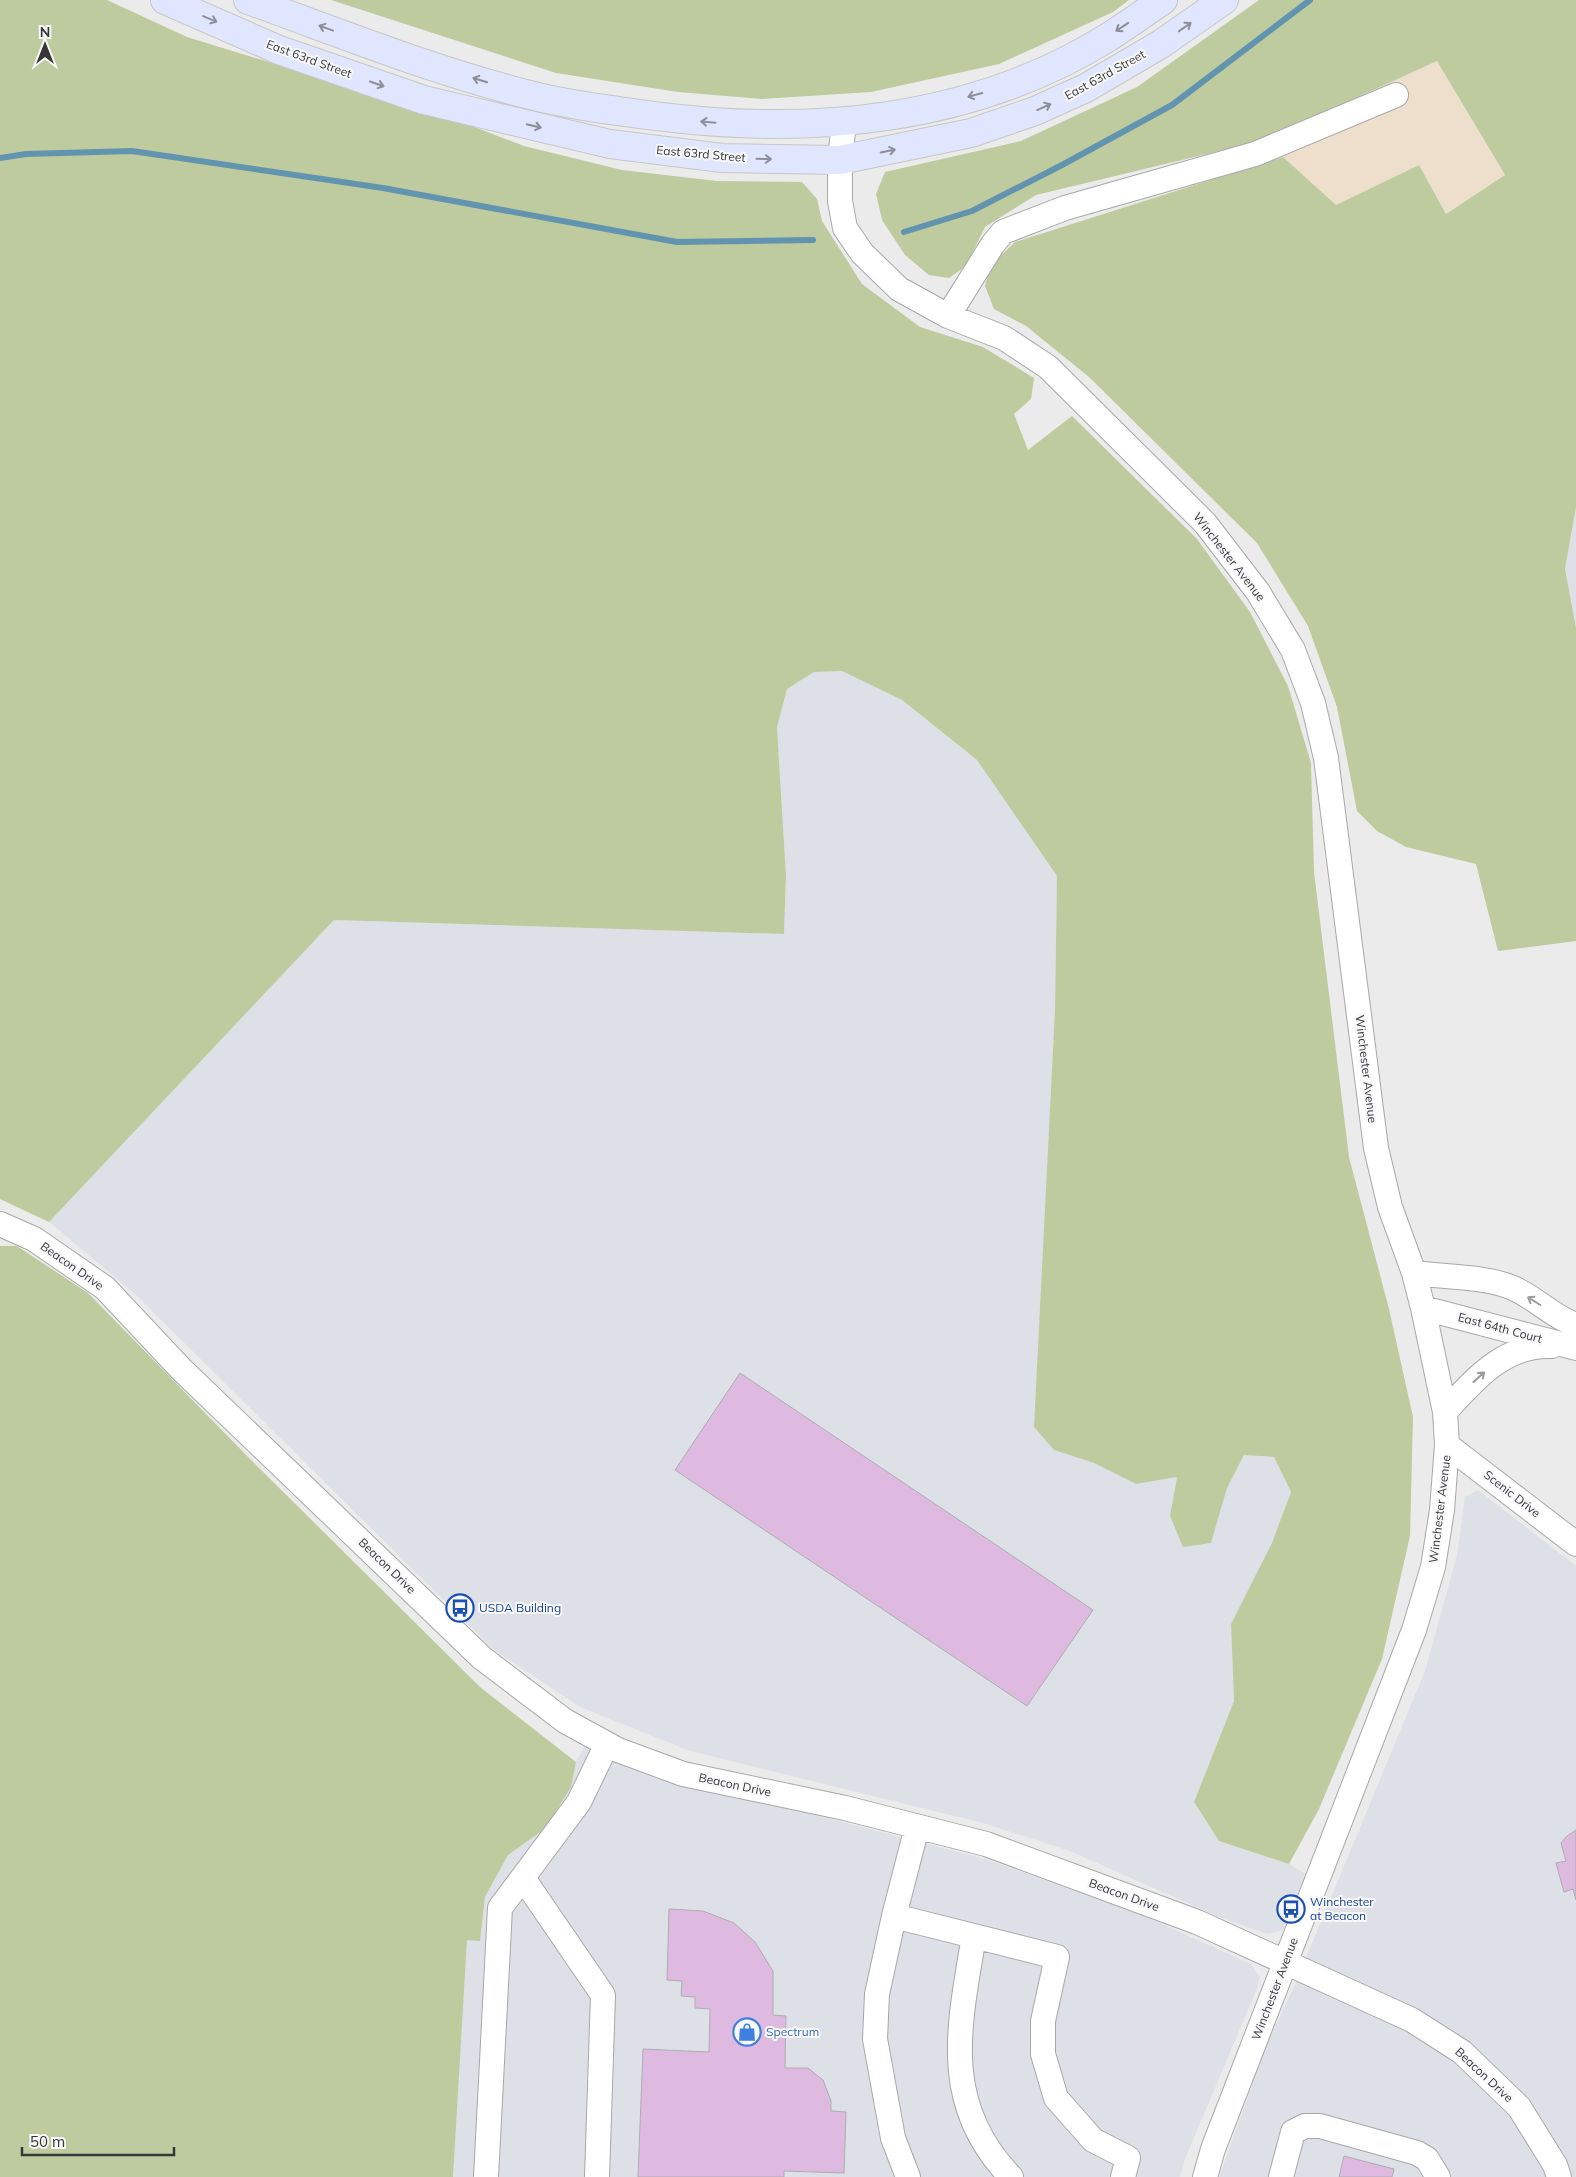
<svg xmlns="http://www.w3.org/2000/svg" width="1576" height="2177" viewBox="0 0 1576 2177" font-family="Mulish,sans-serif">
	<style>
		.built { fill: #dde0e7 }
		.industrial { fill: #eedfcc }
		.green { fill: #becb9f }
		.lines { fill: none; stroke-linecap: round; stroke-linejoin: round }
		.stream { stroke: #6394af; stroke-width: 6 }
		.building { fill: #debae1; stroke: #aeadae }
		.minor-casing { stroke: #a7a8a9; stroke-width: 26 }
		.major-casing { stroke: #c7c7c7; stroke-width: 30 }
		.minor { stroke: #fff; stroke-width: 24 }
		.major { stroke: #e0e6fd; stroke-width: 28 }
		.oneway { stroke: #8c8e9a }
		.oneway2 { stroke: #9b9b9c }
		.labels { text-anchor: middle; stroke-width: 4; stroke-linejoin: round; paint-order: stroke }
		.street-label { font-size: 12px; fill: #373738; stroke: #f8f8fa }
		.transit-label { font-size: 12px; fill: #164399; stroke: #f8f8fa; text-anchor: start }
		.shop-label { font-size: 12px; fill: #366cbe; stroke: #f8f8fa; text-anchor: start }
	</style>
	<rect width="100%" height="100%" fill="#ebebec"/>
	<path class="built" d="M1576,507V628L1565,569Z
		M842,671L902,700L977,760L1057,876L1055,1009L1042,1273L1054,1450L1094,1463L1136,1484L1177,1477L1170,1516L1211,1543L1227,1488L1244,1455L1274,1457L1291,1492L1273,1543L1231,1624L1234,1701L1194,1802L1219,1841L1289,1864L1306,1874L1283,1930L1267,1934L1219,1917L1070,1851L983,1823L690,1751L580,1707L494,1650L134,1293L49,1222L334,920L784,934L786,876L777,727L787,689L814,672Z
		M1478,1490L1576,1566V2177H1219L1269,2039L1293,1989L1425,1671L1457,1555L1465,1497Z
		M585,1746L662,1775L985,1859L1131,1910L1251,1964L1260,1977L1256,1991L1185,2159L1180,2177H453L467,1939L480,1940L485,1897L508,1855L546,1828L571,1787L576,1762Z"/>
	<path class="industrial" d="M1437,61L1505,175L1446,214L1419,165L1336,205L1283,157L1261,141Z"/>
	<path class="green" d="M0,0H107L187,37L451,118L524,146L622,170L717,181L802,182L817,199L822,221L862,284L920,327L983,347L1034,378L1031,399L1014,414L1028,450L1072,416L1197,539L1250,612L1288,686L1311,763L1314,872L1349,1157L1389,1309L1413,1417L1410,1536L1382,1659L1319,1809L1289,1864L1219,1841L1194,1802L1234,1701L1231,1624L1272,1543L1291,1492L1274,1457L1244,1455L1227,1488L1211,1543L1183,1547L1170,1516L1177,1477L1136,1484L1094,1463L1054,1450L1034,1427L1055,1009L1057,876L977,760L902,700L842,671L814,672L787,689L777,727L786,876L784,934L334,920L49,1222L0,1199Z
		M331,0H1129L1113,12L999,64L871,92L762,99L678,92L556,73Z
		M1259,0H1576V507L1565,569L1576,628V941L1498,951L1476,864L1406,847L1377,831L1357,811L1337,707L1308,626L1257,543L1089,377L1026,326L994,309L985,286L990,266L1015,242L1283,157L1336,205L1419,165L1446,214L1505,175L1437,61L1261,141L1036,195L985,227L966,266L949,278L929,275L905,255L882,220L876,194L885,172L1021,141L1137,87Z
		M0,1246H17L88,1293L250,1459L480,1687L576,1762L571,1787L546,1828L508,1855L485,1897L480,1941L467,1940L453,2177H0Z"/>
	<g class="lines">
		<path class="stream" d="M0,158L26,154L132,151L383,188L677,242L813,240
			M904,232L972,211L1062,165L1172,105L1310,0"/>
	</g>
	<path class="building" d="M740,1373L1093,1610L1027,1706L675,1470Z
		M1576,1830V1900L1573,1889L1564,1892L1556,1863L1566,1861L1561,1843L1567,1836Z
		M669,1909L703,1911L734,1923L755,1942L773,1971V2015L786,2016L785,2068H808L823,2080L831,2101V2111L846,2112L844,2173L784,2171V2177H638L643,2049L709,2052L710,2009L695,2008V1997L681,1996L682,1981L667,1980Z
		M1344,2156L1394,2169L1392,2177H1339Z"/>
	<g class="lines">
		<g class="minor-casing">
			<path id="minor" d="M844,122L840,160V201L845,228L862,253L899,289L948,316L1004,338L1048,367L1205,523L1258,592L1293,650L1313,703L1326,758L1376,1148L1390,1207L1414,1273L1423,1308L1445,1412L1447,1445L1442,1510L1433,1567L1414,1630L1213,2149L1205,2177
				M948,316L993,244L1003,232L1065,208L1255,154L1396,95
				M0,1224L34,1239L105,1288L181,1369L482,1658L565,1721L618,1750L683,1774L845,1808L986,1844L1197,1922L1412,2020L1462,2052L1519,2107L1555,2165L1559,2177
				M1414,1273C1444,1277 1485,1276 1513,1288C1536,1298 1553,1317 1576,1325
				M1423,1308L1576,1348
				M1445,1412C1474,1380 1504,1344 1552,1346
				M1447,1445L1576,1544
				M523,1878L603,1995L597,2177
				M894,1916L1057,1957L1043,2021V2054L1056,2098L1093,2140L1128,2158L1123,2177
				M974,1936C959,2026 940,2104 1011,2177
				M486,2177L500,1908L579,1802L607,1744
				M908,2177L893,2138L875,2039L877,1994L894,1916L917,1827
				M1281,2177L1293,2132L1305,2126H1320L1417,2153L1427,2159L1438,2177"/>
		</g>
		<g class="major-casing">
			<path id="major" d="M165,0L279,50L424,100L610,144L722,158L840,160L971,133L1035,111L1086,88L1161,44L1224,0
				M248,0C340,33 431,70 526,94C568,105 611,110 655,116C809,136 971,122 1107,38C1126,26 1144,13 1163,0"/>
		</g>
		<use href="#minor" class="minor"/>
		<use href="#major" class="major"/>
	</g>
	<defs><path id="oneway-shaft" d="M-6 0H5M1.5-3L5.5 0L1.5 3" fill="none" stroke-width="1.6" stroke-linecap="round" stroke-linejoin="round" transform="scale(1.25)"/></defs>
	<g class="oneway">
		<use href="#oneway-shaft" transform="translate(210 19) rotate(23)"/>
		<use href="#oneway-shaft" transform="translate(1122 27) rotate(146)"/>
		<use href="#oneway-shaft" transform="translate(1185 27) rotate(-35)"/>
		<use href="#oneway-shaft" transform="translate(326 28) rotate(-160)"/>
		<use href="#oneway-shaft" transform="translate(480 80) rotate(-163)"/>
		<use href="#oneway-shaft" transform="translate(377 84) rotate(19)"/>
		<use href="#oneway-shaft" transform="translate(975 95) rotate(165)"/>
		<use href="#oneway-shaft" transform="translate(1044 107) rotate(-24)"/>
		<use href="#oneway-shaft" transform="translate(708 122) rotate(-175)"/>
		<use href="#oneway-shaft" transform="translate(534 126) rotate(13)"/>
		<use href="#oneway-shaft" transform="translate(888 151) rotate(-11)"/>
		<use href="#oneway-shaft" transform="translate(764 159) rotate(1)"/>
	</g>
	<g class="oneway2">
		<use href="#oneway-shaft" transform="translate(1534 1301) rotate(-148)"/>
		<use href="#oneway-shaft" transform="translate(1479 1377) rotate(-42)"/>
	</g>
	<defs>
		<g id="bus-ring" transform="scale(1.4375)"><circle r="9.5" fill="#f8f8fa" stroke="#1a4fb4" stroke-width="1.5"/><path d="M-5-6H5V4H4V6H2V4H-2V6H-4V4H-5ZM-3.5-4V0h7V-4ZM-3.5 1.2v1.5H-2V1.2ZM2 1.2v1.5H3.5V1.2Z" fill="#1a4fb4"/></g>
		<g id="shop-ring" transform="scale(1.4375)"><circle r="9.5" fill="#f8f8fa" stroke="#3f7fe0" stroke-width="1.5"/><path d="M-5-2.5h2.3a2.7 3.5 0 0 1 5.4 0H5L5.5 6h-11ZM-1.5-2.5h3a1.5 2.3 0 0 0-3 0Z" fill="#3f7fe0"/></g>
	</defs>
	<g fill-rule="evenodd">
		<use href="#bus-ring" x="460" y="1608"/>
		<use href="#bus-ring" x="1291" y="1909"/>
		<use href="#shop-ring" x="747" y="2032"/>
	</g>
	<g class="labels">
		<g class="street-label">
			<text transform="translate(309 59) rotate(20)" y="4">East 63rd Street</text>
			<text transform="translate(1105 75) rotate(-29)" y="4">East 63rd Street</text>
			<text transform="translate(701 154) rotate(5)" y="4">East 63rd Street</text>
			<text transform="translate(1229 557) rotate(52)" y="4">Winchester Avenue</text>
			<text transform="translate(1366 1069) rotate(83)" y="4">Winchester Avenue</text>
			<text transform="translate(72 1266) rotate(35)" y="4">Beacon Drive</text>
			<text transform="translate(1500 1328) rotate(15)" y="4">East 64th Court</text>
			<text transform="translate(1512 1494) rotate(38)" y="4">Scenic Drive</text>
			<text transform="translate(1440 1509) rotate(-83)" y="4">Winchester Avenue</text>
			<text transform="translate(387 1566) rotate(44)" y="4">Beacon Drive</text>
			<text transform="translate(735 1785) rotate(12)" y="4">Beacon Drive</text>
			<text transform="translate(1124 1895) rotate(20)" y="4">Beacon Drive</text>
			<text transform="translate(1275 1989) rotate(-69)" y="4">Winchester Avenue</text>
			<text transform="translate(1484 2075) rotate(43)" y="4">Beacon Drive</text>
		</g>
		<g class="transit-label">
			<text x="479" y="1612">USDA Building</text>
			<text x="1310" y="1906">Winchester<tspan x="1310" dy="14">at Beacon</tspan></text>
		</g>
		<g class="shop-label">
			<text x="766" y="2036">Spectrum</text>
		</g>
	</g>
	<g transform="translate(45 45)" stroke="#f8f8fa" stroke-width="4" paint-order="stroke">
	<path d="M0-4L9 19L0 12L-9 19Z" fill="#373738"/>
	<text y="-8" font-size="14" font-weight="bold" text-anchor="middle" fill="#373738">N</text>
	</g>
	<path d="M22 2147v8h152v-8" fill="none" stroke="#373738" stroke-width="2.5"/>
	<text x="30" y="2147" font-size="15" fill="#373738" stroke="#f8f8fa" stroke-width="4" paint-order="stroke">50 m</text>
</svg>
